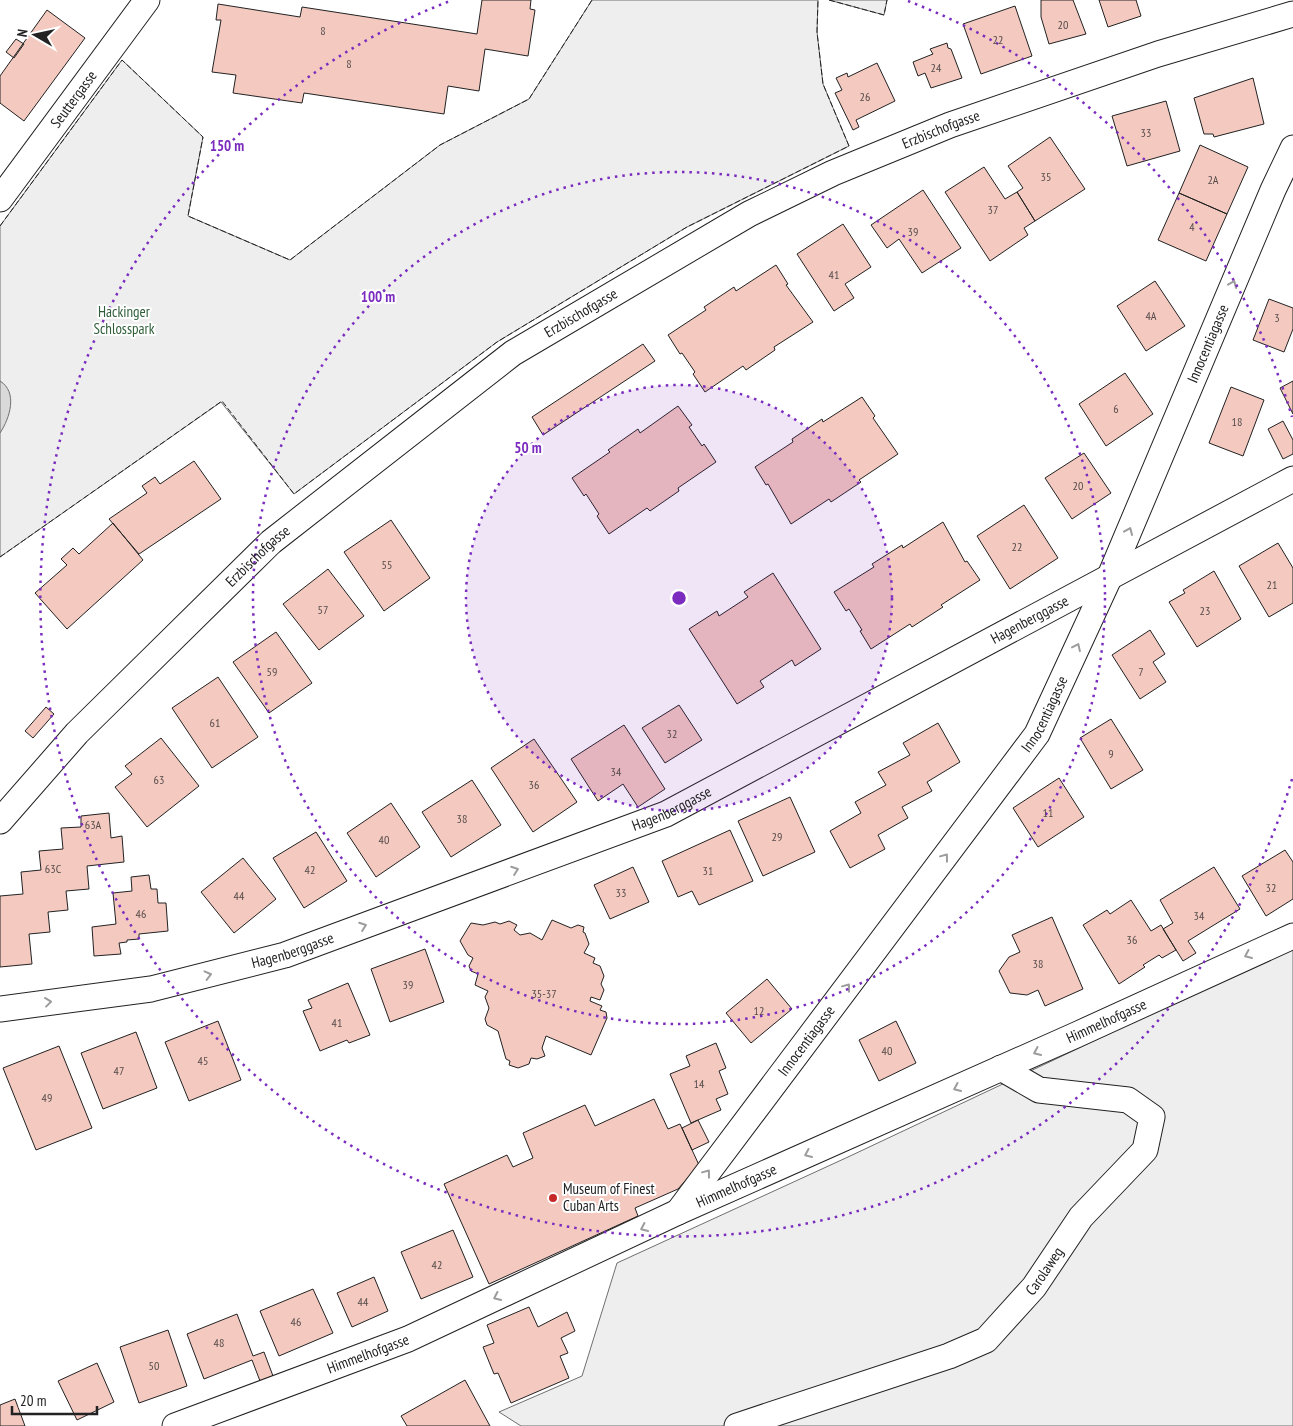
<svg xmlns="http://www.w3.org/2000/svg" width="1293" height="1426" viewBox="0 0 1293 1426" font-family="'PT Sans Narrow',sans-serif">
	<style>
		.green { fill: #eee; stroke: #6f6f6f }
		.water { fill: #d9d9d9; stroke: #6f6f6f }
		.building { fill: #f3c9c0; stroke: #222 }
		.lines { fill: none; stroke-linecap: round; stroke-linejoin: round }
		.street-casing { stroke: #222; stroke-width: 27 }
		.street { stroke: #fff; stroke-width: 25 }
		.fence { stroke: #222; stroke-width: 1; stroke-dasharray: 6 2.5; stroke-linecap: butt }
		.oneway { stroke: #9c9c9c }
		.ring { fill: none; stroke: #7b2cbf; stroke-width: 2.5; stroke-dasharray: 2.5 5 }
		.poi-dot { fill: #c62828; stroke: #fff; stroke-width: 2 }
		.labels { text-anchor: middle; stroke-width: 4; stroke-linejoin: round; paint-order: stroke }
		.number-label { font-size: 12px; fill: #564c4a }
		.street-label { font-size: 15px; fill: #222; stroke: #fff }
		.park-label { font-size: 15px; fill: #2f5e38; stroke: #fff }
		.poi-label { font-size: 15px; fill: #222; stroke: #fff; text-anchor: start }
		.centre { fill: #7b2cbf; stroke: #fff; stroke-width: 2.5 }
		.ring-label { font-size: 15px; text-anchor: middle; font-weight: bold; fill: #7b2cbf; stroke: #fff; stroke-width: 4; stroke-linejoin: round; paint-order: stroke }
	</style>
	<rect width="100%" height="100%" fill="#fff"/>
	<path class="green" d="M592,0H818L817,32L823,84L849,146L687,227L497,342L294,494L221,402L0,557V226L122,60L203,137L188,216L290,260L440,145L529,99Z
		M829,0H887L884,15Z
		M1293,949V1426H521L499,1412L582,1376L617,1263L848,1157L1217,983Z"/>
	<path class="water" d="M0,381C18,392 10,418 0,433Z"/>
	<path class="building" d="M482,0H531L530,9L535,10L528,56L485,49L479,91L448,86L444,114L304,93L302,103L233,93L236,75L212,72L221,20H216L218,4L300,17L302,7L477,34Z
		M1041,0H1073L1086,34L1049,44L1041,17Z
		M1099,0H1136L1141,16L1108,27Z
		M1015,6L1032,56L981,74L963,24Z
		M47,10L85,38L24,121L0,103V76Z
		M16,39L24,44L14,58L6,52Z
		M947,43L948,48L951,49L962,78L931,88L925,73L918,76L913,62L933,54L930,49Z
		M877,63L895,101L856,120L859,127L853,130L835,93L842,90L836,78L847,73L848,77Z
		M1253,78L1264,124L1214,137L1213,134H1204L1194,98Z
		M1166,101L1180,151L1127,166L1112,116Z
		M1050,137L1085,189L1035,221L1017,192L1023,188L1008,166Z
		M1200,145L1248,167L1227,214L1179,193Z
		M984,167L1005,199L1017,192L1035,221L1024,228L1028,235L990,261L945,192Z
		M923,190L961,248L922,273L899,239L887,248L871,225Z
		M1179,193L1227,214L1206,261L1158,240Z
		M843,224L871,267L845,284L854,298L834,311L797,254Z
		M776,265L788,284L786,285L813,322L774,347L775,350L746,370L743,366L705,392L693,374L695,372L682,353L680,354L668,335L706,310L704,307L734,287L736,291Z
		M1155,281L1185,326L1146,351L1117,306Z
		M1269,299L1293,308V329L1284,352L1253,340Z
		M643,344L655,361L543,435L532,417Z
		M1125,373L1153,414L1106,446L1079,404Z
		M1293,381V414L1280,388Z
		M1231,387L1264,400L1243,456L1209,443Z
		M862,397L875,416L873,418L898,454L859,480L861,482L831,502L829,499L791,524L768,484L766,485L755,467L793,442L792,439L822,419L823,422Z
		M678,406L692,425L689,427L702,446L704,444L716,462L678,488L679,491L650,511L647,508L609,534L597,516L599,514L586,494L584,496L572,478L610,452L608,450L638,429L640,433Z
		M1283,421L1293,440V454L1283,459L1268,429Z
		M1084,453L1111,493L1072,519L1045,478Z
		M194,461L221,499L139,554L109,519L147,493L142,486L155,477L160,484Z
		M1024,505L1058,558L1010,589L977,536Z
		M391,520L430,578L384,611L344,552Z
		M943,522L965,562L967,561L980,580L941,605L943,607L912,627L910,624L871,649L860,631L862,630L849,609L846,611L834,592L874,567L872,564L902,545L903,548Z
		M113,523L143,560L67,629L35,593L67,565L61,559L73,548L79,554Z
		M1278,543L1293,568V603L1269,617L1239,566Z
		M328,569L364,616L319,650L283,604Z
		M1214,571L1241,619L1197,647L1169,602L1185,593L1183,590Z
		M773,573L821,649L795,666L792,660L760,681L764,687L737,704L689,629L717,611L719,616L748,597L744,592Z
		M1150,630L1165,654L1153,662L1166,682L1140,699L1112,655Z
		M276,632L312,683L269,713L233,662Z
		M218,677L258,737L212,768L172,708Z
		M679,705L702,740L665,763L642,728Z
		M46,707L54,714L33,738L25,731Z
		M1111,719L1143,770L1111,789L1080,738Z
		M938,723L960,762L927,782L932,791L902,807L908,818L878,835L885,849L850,868L830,831L861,813L855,802L886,785L878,772L910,755L903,743Z
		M624,725L665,789L638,807L623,784L598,801L571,759Z
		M161,738L199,786L147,827L115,787L132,774L125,766Z
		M534,739L577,802L533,832L491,768Z
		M1059,778L1084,817L1038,847L1013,808Z
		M472,780L501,825L451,857L422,812Z
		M790,797L815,852L763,876L738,821Z
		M391,803L420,847L376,877L347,833Z
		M109,813L111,838L122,836L124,862L87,866L89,889L66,891L68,910L48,912L50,932L29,934L32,964L0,967V896L23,894L21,872L41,870L39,851L63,849L61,828L81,827V816Z
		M730,830L753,881L699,905L692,891L678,897L662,861Z
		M316,832L347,881L304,908L273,858Z
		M1285,850L1293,862V899L1266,916L1242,876Z
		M243,858L276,899L234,933L201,892Z
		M633,867L649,902L610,919L594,885Z
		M1214,867L1240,909L1188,941L1196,953L1183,961L1163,929L1173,923L1160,900Z
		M149,875L151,889H157L158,903H166L168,931L139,934V939L127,940V942L119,943L121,954L94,956L92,927L116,924L113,893L132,891L131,877Z
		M1131,900L1151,931L1161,925L1176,950L1162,958L1159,955L1143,965L1145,967L1119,984L1083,925L1107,910L1110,914Z
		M1052,917L1083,989L1045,1006L1038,990L1027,995L1010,993L999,971L1009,957L1020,952L1012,935Z
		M552,920L571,928L578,925L584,927L583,932L585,933L589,944L584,953L595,958L593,963L600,966L604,976L601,984L604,990L600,1000L591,997L590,1001L602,1006L600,1010L606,1012L607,1018L591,1055L546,1036L542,1048L545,1056L537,1059L531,1058L529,1064L518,1068L509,1065L510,1061L506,1059L498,1031L487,1025L485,1019L489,1008L485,997L488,991L475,985L478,974L471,971L469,966L473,958L468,955L460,941L471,923L483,925L495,922L500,924L509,921L517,925L514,930L520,935L530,933L542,940Z
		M425,949L444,1002L390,1022L371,969Z
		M767,979L792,1009L751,1043L726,1013Z
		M348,983L370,1035L349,1043L347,1040L320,1051L303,1011L312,1008L308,1000Z
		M218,1021L241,1080L189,1101L165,1042Z
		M896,1021L916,1063L879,1081L859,1040Z
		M136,1032L157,1088L103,1109L81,1053Z
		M716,1043L726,1068L719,1071L728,1094L716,1099L721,1110L691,1123L670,1074L690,1066L686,1056Z
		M59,1046L92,1128L36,1150L3,1068Z
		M654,1099L668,1129L680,1124L699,1165L678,1189L635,1208L638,1216L489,1284L444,1184L507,1155L513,1167L533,1158L523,1133L585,1105L595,1126Z
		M698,1120L709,1142L692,1150L682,1128Z
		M453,1230L473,1277L421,1299L401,1252Z
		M374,1277L388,1311L352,1327L337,1293Z
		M313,1289L333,1333L279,1356L260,1311Z
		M529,1307L538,1327L567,1312L575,1331L561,1338L568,1353L560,1356L569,1378L511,1403L498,1373L494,1374L483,1347L494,1343L487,1325Z
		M237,1314L253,1356L264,1352L273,1376L260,1381L252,1360L204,1379L187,1334Z
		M168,1330L187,1386L139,1403L120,1347Z
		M97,1363L114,1402L77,1420L58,1381Z
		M465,1380L490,1426H407L401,1416Z
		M15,1399L25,1426H0V1405Z"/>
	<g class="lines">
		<g class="street-casing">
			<g id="street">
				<path id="s1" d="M0,199L147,0"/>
				<path id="s2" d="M0,821L77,733L271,542L513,353L749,214L833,173L950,125L1158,54L1293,14"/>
				<path id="s3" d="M0,1009L151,989L285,955L666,814L1293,479"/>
				<path id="s4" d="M678,1212L1037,734L1110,576L1273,190L1293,148"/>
				<path id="s5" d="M175,1426L408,1339L678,1212L1076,1035L1293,936"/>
				<path id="s6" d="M737,1426L949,1356L986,1340L1034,1287L1081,1217L1145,1150L1152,1117L1128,1100L1039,1090L1001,1068"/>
			</g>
		</g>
		<use href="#street" class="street"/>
		<path class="fence" d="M829,0L884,15L887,0
			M0,226L122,60L203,137L188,216L290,260L440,145L529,99L592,0
			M0,557L222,401L294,494L497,342L687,227L849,146L823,84L817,32L818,0"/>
	</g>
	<defs><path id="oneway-chevron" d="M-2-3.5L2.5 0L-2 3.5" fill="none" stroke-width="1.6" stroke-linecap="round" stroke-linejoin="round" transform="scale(1.25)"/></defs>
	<g class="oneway">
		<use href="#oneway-chevron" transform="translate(1233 284) rotate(-67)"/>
		<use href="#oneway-chevron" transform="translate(1129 531) rotate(-67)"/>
		<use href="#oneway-chevron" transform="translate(1077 647) rotate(-65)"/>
		<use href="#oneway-chevron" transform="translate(945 857) rotate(-53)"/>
		<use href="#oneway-chevron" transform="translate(515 870) rotate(-20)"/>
		<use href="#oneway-chevron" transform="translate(363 926) rotate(-20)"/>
		<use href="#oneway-chevron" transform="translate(1248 955) rotate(156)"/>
		<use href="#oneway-chevron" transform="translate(208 975) rotate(-14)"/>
		<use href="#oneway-chevron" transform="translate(847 987) rotate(-53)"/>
		<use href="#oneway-chevron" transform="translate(48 1002) rotate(-7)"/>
		<use href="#oneway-chevron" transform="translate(1037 1052) rotate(156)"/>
		<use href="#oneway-chevron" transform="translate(957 1088) rotate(156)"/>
		<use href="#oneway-chevron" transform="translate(808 1154) rotate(156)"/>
		<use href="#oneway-chevron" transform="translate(707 1173) rotate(-53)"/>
		<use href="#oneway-chevron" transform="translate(644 1228) rotate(155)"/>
		<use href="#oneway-chevron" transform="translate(497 1297) rotate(155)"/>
	</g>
	<circle cx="679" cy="598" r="213" fill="#7b2cbf" fill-opacity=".12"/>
	<g class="ring">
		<circle cx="679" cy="598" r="213"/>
		<circle cx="679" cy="598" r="426"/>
		<path d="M1292 779A639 639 0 1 1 450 1M908 1A639 639 0 0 1 1292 417"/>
	</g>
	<circle class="poi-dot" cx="553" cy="1198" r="5"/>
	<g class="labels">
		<g class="number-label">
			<text x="1063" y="29">20</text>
			<text x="323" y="35">8</text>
			<text x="998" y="44">22</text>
			<text x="349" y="68">8</text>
			<text x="936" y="72">24</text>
			<text x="865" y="101">26</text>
			<text x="1146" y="137">33</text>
			<text x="1046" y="181">35</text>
			<text x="1213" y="184">2A</text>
			<text x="993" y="214">37</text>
			<text x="1192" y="231">4</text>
			<text x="913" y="236">39</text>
			<text x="834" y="279">41</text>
			<text x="1151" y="320">4A</text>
			<text x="1277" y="322">3</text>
			<text x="1116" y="413">6</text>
			<text x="1237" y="426">18</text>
			<text x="1078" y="490">20</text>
			<text x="1017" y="551">22</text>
			<text x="387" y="569">55</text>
			<text x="1272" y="589">21</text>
			<text x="323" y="614">57</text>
			<text x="1205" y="615">23</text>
			<text x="272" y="676">59</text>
			<text x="1141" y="676">7</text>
			<text x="215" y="727">61</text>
			<text x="672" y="738">32</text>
			<text x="1111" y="758">9</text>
			<text x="616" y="776">34</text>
			<text x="159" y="784">63</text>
			<text x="534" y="789">36</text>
			<text x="1048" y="817">11</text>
			<text x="462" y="823">38</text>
			<text x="93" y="829">63A</text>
			<text x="777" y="841">29</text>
			<text x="384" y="844">40</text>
			<text x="53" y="873">63C</text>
			<text x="310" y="874">42</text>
			<text x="708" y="875">31</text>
			<text x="1271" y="892">32</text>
			<text x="621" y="897">33</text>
			<text x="239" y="900">44</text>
			<text x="141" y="918">46</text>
			<text x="1199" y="920">34</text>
			<text x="1132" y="944">36</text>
			<text x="1038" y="968">38</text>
			<text x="408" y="989">39</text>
			<text x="544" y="998">35-37</text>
			<text x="759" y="1015">12</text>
			<text x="337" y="1027">41</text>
			<text x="887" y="1055">40</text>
			<text x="203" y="1065">45</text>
			<text x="119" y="1075">47</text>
			<text x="699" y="1088">14</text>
			<text x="47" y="1102">49</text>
			<text x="437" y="1269">42</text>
			<text x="363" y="1306">44</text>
			<text x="296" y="1326">46</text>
			<text x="219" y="1347">48</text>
			<text x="154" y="1370">50</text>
		</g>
		<g class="street-label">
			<text dy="5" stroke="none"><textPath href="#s1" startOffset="124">Seuttergasse</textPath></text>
			<text dy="5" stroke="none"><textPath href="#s2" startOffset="1180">Erzbischofgasse</textPath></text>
			<text dy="5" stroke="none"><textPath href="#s2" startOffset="775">Erzbischofgasse</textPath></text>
			<text dy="5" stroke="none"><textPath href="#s4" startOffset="1024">Innocentiagasse</textPath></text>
			<text dy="5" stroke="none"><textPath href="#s2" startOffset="370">Erzbischofgasse</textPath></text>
			<text dy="5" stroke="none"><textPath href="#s3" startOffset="1109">Hagenberggasse</textPath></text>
			<text dy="5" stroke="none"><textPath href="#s4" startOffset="619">Innocentiagasse</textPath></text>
			<text dy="5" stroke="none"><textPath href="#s3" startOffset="704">Hagenberggasse</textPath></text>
			<text dy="5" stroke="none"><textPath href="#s3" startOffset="299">Hagenberggasse</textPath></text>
			<text dy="5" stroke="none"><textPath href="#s5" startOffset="1016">Himmelhofgasse</textPath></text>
			<text dy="5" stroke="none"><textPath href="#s4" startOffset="214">Innocentiagasse</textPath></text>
			<text dy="5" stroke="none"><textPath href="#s5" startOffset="611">Himmelhofgasse</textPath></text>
			<text dy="5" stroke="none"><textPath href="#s6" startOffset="354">Carolaweg</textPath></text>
			<text dy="5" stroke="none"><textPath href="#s5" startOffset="206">Himmelhofgasse</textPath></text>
		</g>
		<g class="park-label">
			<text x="124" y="317">Hackinger<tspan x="124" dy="17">Schlosspark</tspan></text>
		</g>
		<g class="poi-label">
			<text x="563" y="1194">Museum of Finest<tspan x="563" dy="17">Cuban Arts</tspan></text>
		</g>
	</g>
	<circle cx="679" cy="598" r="8" class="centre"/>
	<g class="ring-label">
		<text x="227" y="151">150 m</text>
		<text x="378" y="302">100 m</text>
		<text x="528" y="453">50 m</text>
	</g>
	<g transform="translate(35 35) rotate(279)" stroke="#ffffff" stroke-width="4" paint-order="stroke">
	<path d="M0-4L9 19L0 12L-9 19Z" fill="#222222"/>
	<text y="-8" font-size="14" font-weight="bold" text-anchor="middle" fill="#222222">N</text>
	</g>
	<path d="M12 1406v8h85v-8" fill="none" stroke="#222222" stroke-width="2.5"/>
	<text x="20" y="1406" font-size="15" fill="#222222" stroke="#ffffff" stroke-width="4" paint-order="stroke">20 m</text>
</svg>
